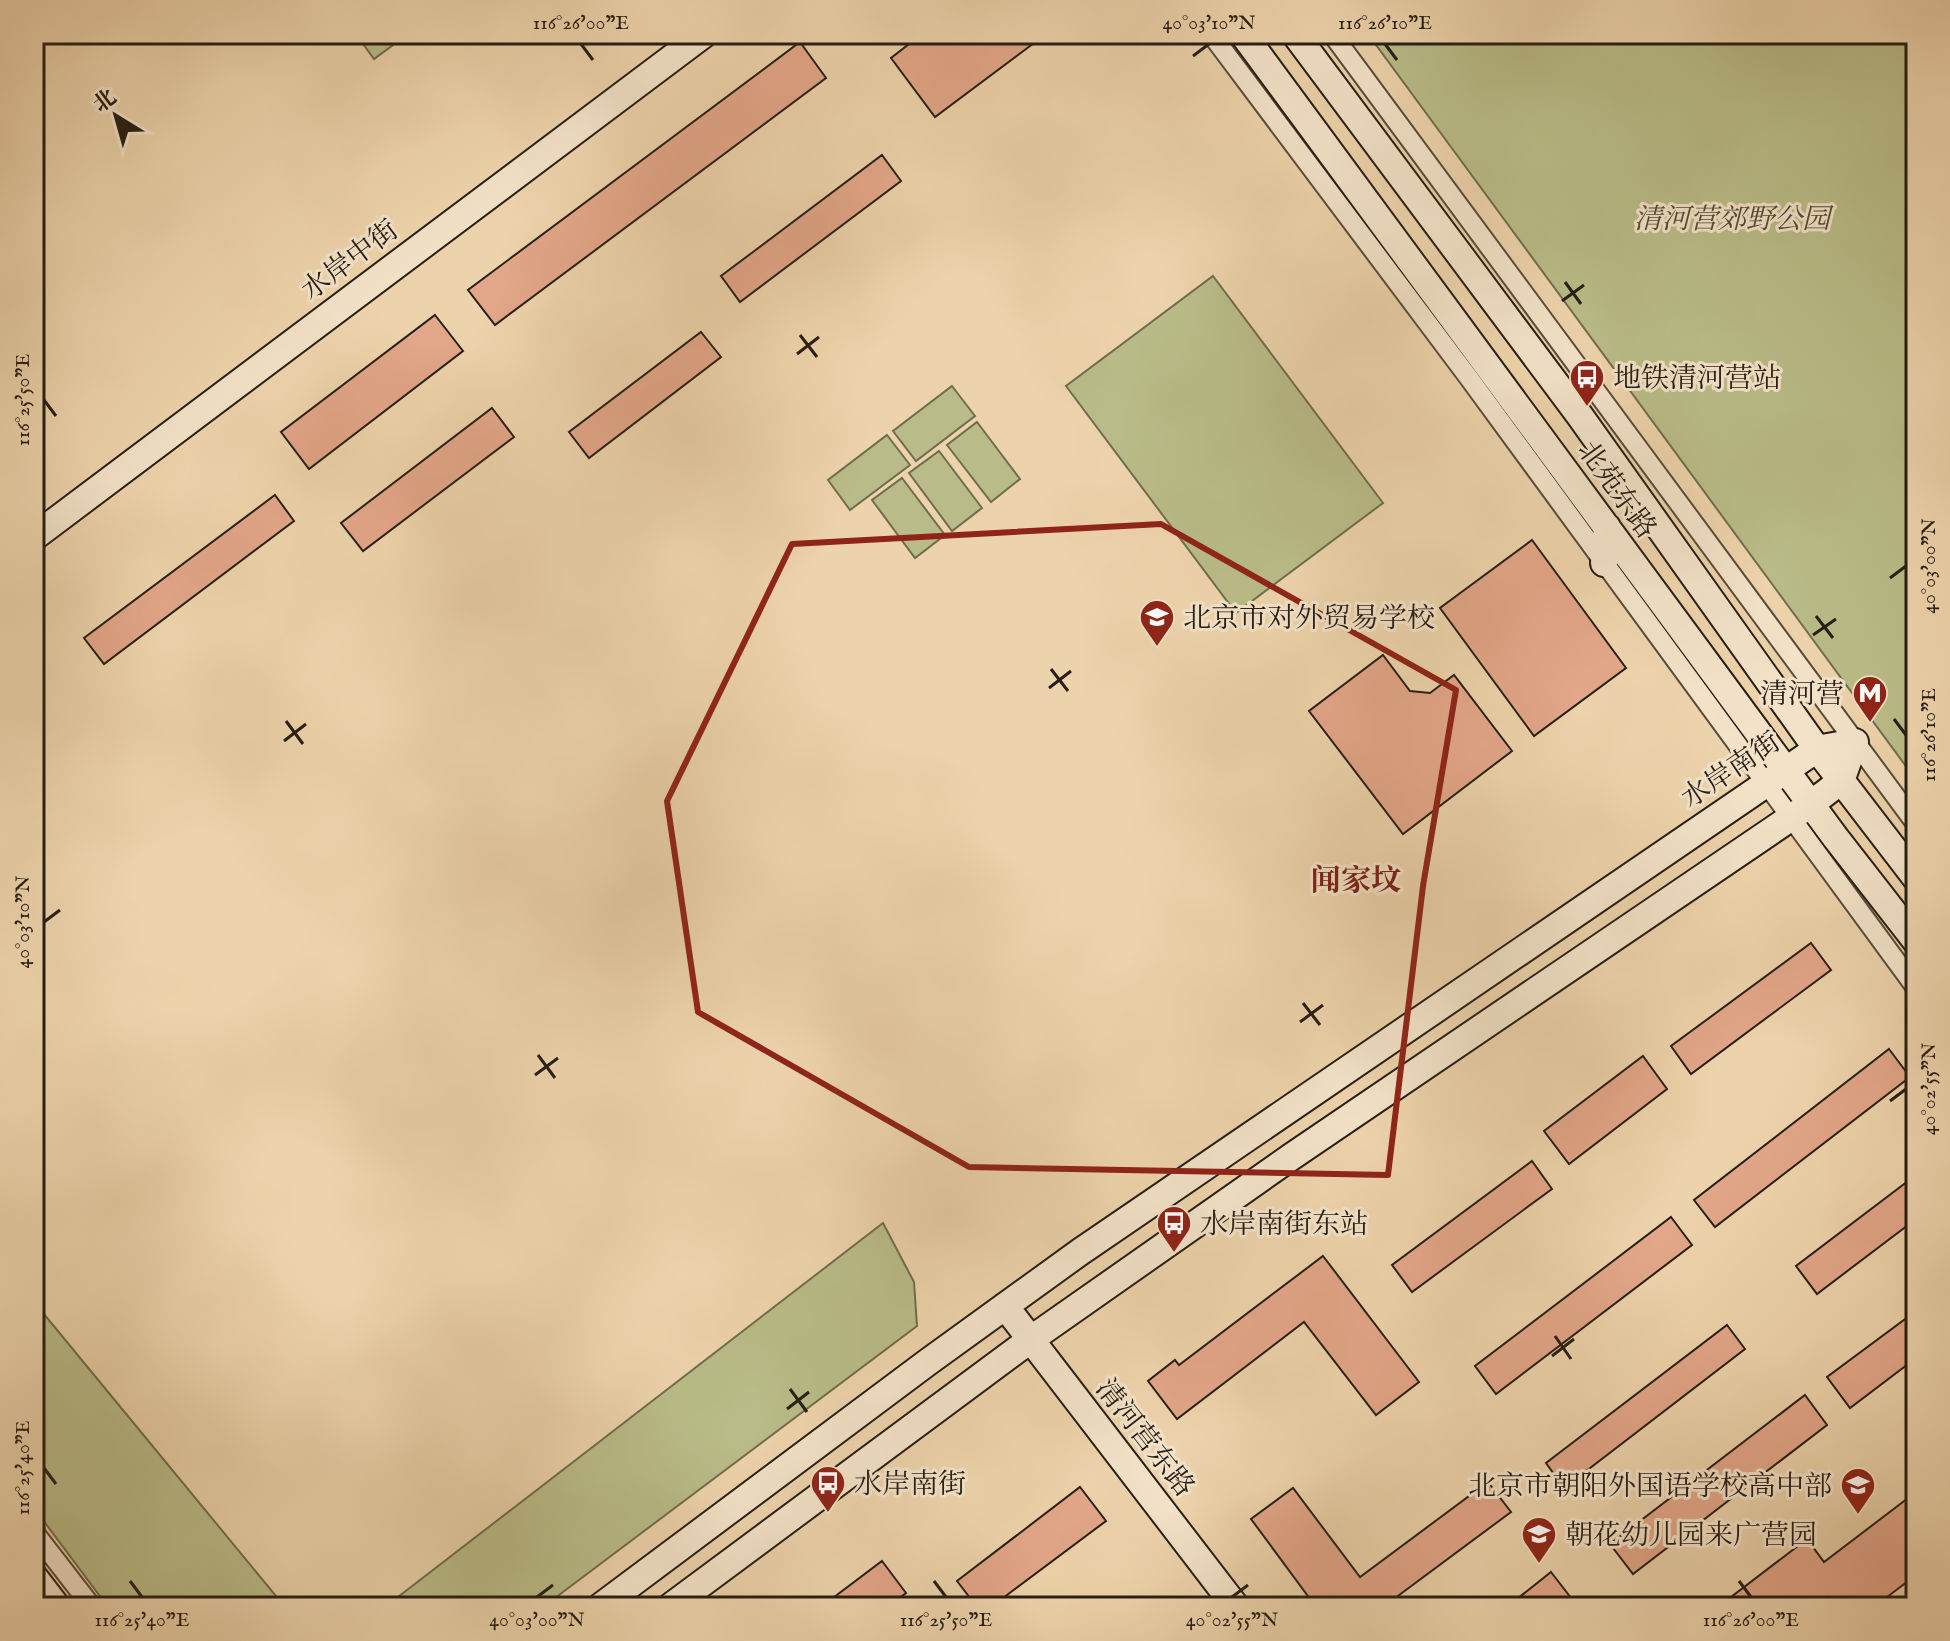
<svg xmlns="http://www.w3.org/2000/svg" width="1950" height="1641" viewBox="0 0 1950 1641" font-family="'IM FELL English','Noto Serif SC',serif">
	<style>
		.green { fill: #b9bc88; stroke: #706d4e; stroke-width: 2 }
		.building { fill: #e2a688; stroke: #261e14; stroke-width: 2 }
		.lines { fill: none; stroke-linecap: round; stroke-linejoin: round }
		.street-casing { stroke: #584b3a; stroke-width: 22 }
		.secondary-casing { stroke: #261e14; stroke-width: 30 }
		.street { stroke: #f3e2c8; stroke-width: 18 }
		.secondary { stroke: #f3e2c8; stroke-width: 26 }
		.marked { fill: none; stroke: #8f2418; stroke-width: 6; stroke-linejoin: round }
		.ticks { fill: none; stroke: #261e14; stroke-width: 3 }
		.labels { text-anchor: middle; stroke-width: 6; stroke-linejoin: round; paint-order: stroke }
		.park-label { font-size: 28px; font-style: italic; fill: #524d37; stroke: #f3e2c8 }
		.street-label { font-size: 28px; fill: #261e14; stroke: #f3e2c8 }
		.poi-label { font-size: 28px; fill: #261e14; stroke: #f3e2c8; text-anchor: start }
		.neighbourhood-label { font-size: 30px; font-weight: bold; fill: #7a1f14; stroke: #f3e2c8 }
		.neatline { fill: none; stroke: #261e14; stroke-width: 3 }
		.ticks-label { font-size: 20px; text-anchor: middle; fill: #261e14 }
	</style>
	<rect width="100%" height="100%" fill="#edd3ab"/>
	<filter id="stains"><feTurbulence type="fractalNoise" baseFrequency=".0025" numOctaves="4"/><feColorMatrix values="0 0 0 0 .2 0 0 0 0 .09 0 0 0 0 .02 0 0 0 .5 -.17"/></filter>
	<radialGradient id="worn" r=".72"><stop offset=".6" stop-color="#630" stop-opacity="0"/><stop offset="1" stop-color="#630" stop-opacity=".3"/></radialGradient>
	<path class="green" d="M356,34H408L374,59Z
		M1368,34H1916V780Z
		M1213,276L1383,503L1236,613L1066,386Z
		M952,386L975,416L916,461L893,431Z
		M977,422L1020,479L991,502L947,445Z
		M887,435L910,465L850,510L828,480Z
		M939,451L982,508L952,531L909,473Z
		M902,478L945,535L915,558L872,500Z
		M883,1223L914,1282L917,1326L543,1607H385Z
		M34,1302L285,1607H108L34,1508Z"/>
	<path class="building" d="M902,34H1046L935,117L891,58L909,44Z
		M800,42L826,78L495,325L468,290Z
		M882,155L901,181L740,302L721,276Z
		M435,315L463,351L309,469L281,432Z
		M701,332L721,357L589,458L569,432Z
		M492,408L514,437L363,551L341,523Z
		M275,495L294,521L104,664L84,638Z
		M1532,540L1626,668L1534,736L1440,608Z
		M1383,655L1410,691L1430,693L1454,675L1512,751L1403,834L1309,711Z
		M1811,943L1831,970L1691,1074L1671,1046Z
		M1889,1049L1910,1077L1715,1227L1694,1200Z
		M1643,1056L1667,1089L1569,1164L1544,1131Z
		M1532,1161L1552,1189L1412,1292L1392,1265Z
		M1916,1175V1219L1817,1294L1796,1266Z
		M1671,1217L1692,1245L1496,1394L1475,1366Z
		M1323,1256L1419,1382L1376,1415L1304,1322L1177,1419L1148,1381L1175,1360L1179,1365Z
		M1916,1311V1358L1850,1408L1827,1377Z
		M1727,1325L1745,1349L1564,1488L1546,1463Z
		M1805,1395L1827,1425L1633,1574L1610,1544Z
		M1488,1482L1511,1512L1383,1607H1316L1251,1519L1293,1488L1360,1577Z
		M1080,1487L1106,1521L991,1607H977L957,1581Z
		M1916,1492V1575L1874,1607H1836L1828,1597L1815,1607H1718L1807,1539L1824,1562Z
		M882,1561L906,1593L888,1607H821Z
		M1551,1572L1578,1607H1507Z"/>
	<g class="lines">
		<g class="street-casing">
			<path id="street" d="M1211,34L1469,378L1916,988
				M1332,34L1916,824
				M34,1532L92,1607"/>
		</g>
		<g class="secondary-casing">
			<path id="secondary" d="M1243,34L1835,837L1916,941
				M1295,34L1580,416L1817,749L1916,878
				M34,537L704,34
				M1604,563L1607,527
				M1005,1306L1236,1607
				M34,1577L57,1607
				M600,1607L928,1362L1080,1252L1817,749L1855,742L1841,781L1811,804L1291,1157L1030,1340L670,1607"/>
		</g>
		<use href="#street" class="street"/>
		<use href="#secondary" class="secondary"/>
	</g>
	<path class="marked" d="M1161,524L1456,690L1423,886L1388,1175L969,1167L698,1012L667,801L792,544Z"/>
	<path class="ticks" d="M581,44L593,60M1385,44L1397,60M1193,56L1209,44M1565,282L1581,304M1562,301L1584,285M800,335L817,357M797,354L819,337M44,400L56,416M1890,578L1906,566M1816,616L1833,638M1813,635L1836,619M1051,669L1068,691M1049,688L1071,671M1894,719L1906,735M286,721L303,744M284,741L306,724M44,922L60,910M1303,1003L1320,1025M1300,1022L1323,1005M538,1055L555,1078M535,1075L558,1058M1890,1101L1906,1089M1555,1336L1571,1359M1552,1356L1574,1339M790,1389L807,1412M787,1409L809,1392M44,1468L56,1484M130,1581L142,1597M934,1581L946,1597M1739,1581L1751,1597M537,1597L553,1585M1232,1597L1248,1585"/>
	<defs>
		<g id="bus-pin" transform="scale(1.8)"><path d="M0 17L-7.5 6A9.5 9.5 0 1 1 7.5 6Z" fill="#8f2418" stroke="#f3e2c8"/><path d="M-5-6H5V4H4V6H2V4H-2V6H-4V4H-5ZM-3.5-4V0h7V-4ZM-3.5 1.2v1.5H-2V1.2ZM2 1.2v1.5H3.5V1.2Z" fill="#fff"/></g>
		<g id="university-pin" transform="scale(1.8)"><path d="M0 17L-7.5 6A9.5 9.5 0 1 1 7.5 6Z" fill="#8f2418" stroke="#f3e2c8"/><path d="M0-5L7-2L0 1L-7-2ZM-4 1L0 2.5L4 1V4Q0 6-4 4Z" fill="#fff"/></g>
		<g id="metro-pin" transform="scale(1.8)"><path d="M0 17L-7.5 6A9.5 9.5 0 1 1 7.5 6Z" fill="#8f2418" stroke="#f3e2c8"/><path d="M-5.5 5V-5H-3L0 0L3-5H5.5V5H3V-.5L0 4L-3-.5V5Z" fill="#fff"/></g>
		<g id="school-pin" transform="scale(1.8)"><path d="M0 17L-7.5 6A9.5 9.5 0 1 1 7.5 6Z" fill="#8f2418" stroke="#f3e2c8"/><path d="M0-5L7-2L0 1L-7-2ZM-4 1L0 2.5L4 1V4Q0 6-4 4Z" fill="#fff"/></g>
	</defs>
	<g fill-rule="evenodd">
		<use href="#bus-pin" x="1587" y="377"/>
		<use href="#university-pin" x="1157" y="617"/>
		<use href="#metro-pin" x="1870" y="693"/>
		<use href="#bus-pin" x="1174" y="1223"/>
		<use href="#bus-pin" x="828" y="1483"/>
		<use href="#school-pin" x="1858" y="1485"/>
		<use href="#school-pin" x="1539" y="1534"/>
	</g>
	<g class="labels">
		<g class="park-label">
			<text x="1732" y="228">清河营郊野公园</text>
		</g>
		<g class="street-label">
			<text transform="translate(349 259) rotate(-37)" y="10">水岸中街</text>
			<text transform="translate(1618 489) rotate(54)" y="10">北苑东路</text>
			<text transform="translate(1730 769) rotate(-34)" y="10">水岸南街</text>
			<text transform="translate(1146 1437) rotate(52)" y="10">清河营东路</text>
		</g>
		<g class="poi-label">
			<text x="1613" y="387">地铁清河营站</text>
			<text x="1183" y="627">北京市对外贸易学校</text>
			<text x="1844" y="703" text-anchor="end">清河营</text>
			<text x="1200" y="1233">水岸南街东站</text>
			<text x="854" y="1493">水岸南街</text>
			<text x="1832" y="1495" text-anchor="end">北京市朝阳外国语学校高中部</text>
			<text x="1565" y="1544">朝花幼儿园来广营园</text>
		</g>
		<g class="neighbourhood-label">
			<text x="1356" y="890">闻家坟</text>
		</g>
	</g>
	<rect width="1950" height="1641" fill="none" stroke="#edd3ab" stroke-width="88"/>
	<g transform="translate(116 116) rotate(323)" stroke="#f3e2c8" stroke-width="6" paint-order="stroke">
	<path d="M0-6L14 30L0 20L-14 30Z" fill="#261e14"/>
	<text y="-12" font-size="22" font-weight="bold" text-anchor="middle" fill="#261e14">北</text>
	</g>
	<rect x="44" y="44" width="1862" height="1553" class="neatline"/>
	<g class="ticks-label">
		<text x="581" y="29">116°26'00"E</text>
		<text x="1209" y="29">40°03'10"N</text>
		<text x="1385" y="29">116°26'10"E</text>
		<text transform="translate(22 400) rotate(-90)" y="7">116°25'50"E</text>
		<text transform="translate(1928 566) rotate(-90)" y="7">40°03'00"N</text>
		<text transform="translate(1928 735) rotate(-90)" y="7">116°26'10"E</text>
		<text transform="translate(22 922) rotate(-90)" y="7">40°03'10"N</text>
		<text transform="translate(1928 1089) rotate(-90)" y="7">40°02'55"N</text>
		<text transform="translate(22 1468) rotate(-90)" y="7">116°25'40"E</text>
		<text x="142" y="1626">116°25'40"E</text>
		<text x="537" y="1626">40°03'00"N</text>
		<text x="946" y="1626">116°25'50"E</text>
		<text x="1232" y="1626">40°02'55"N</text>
		<text x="1751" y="1626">116°26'00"E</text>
	</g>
	<rect width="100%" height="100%" filter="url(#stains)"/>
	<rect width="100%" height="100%" fill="url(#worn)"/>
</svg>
